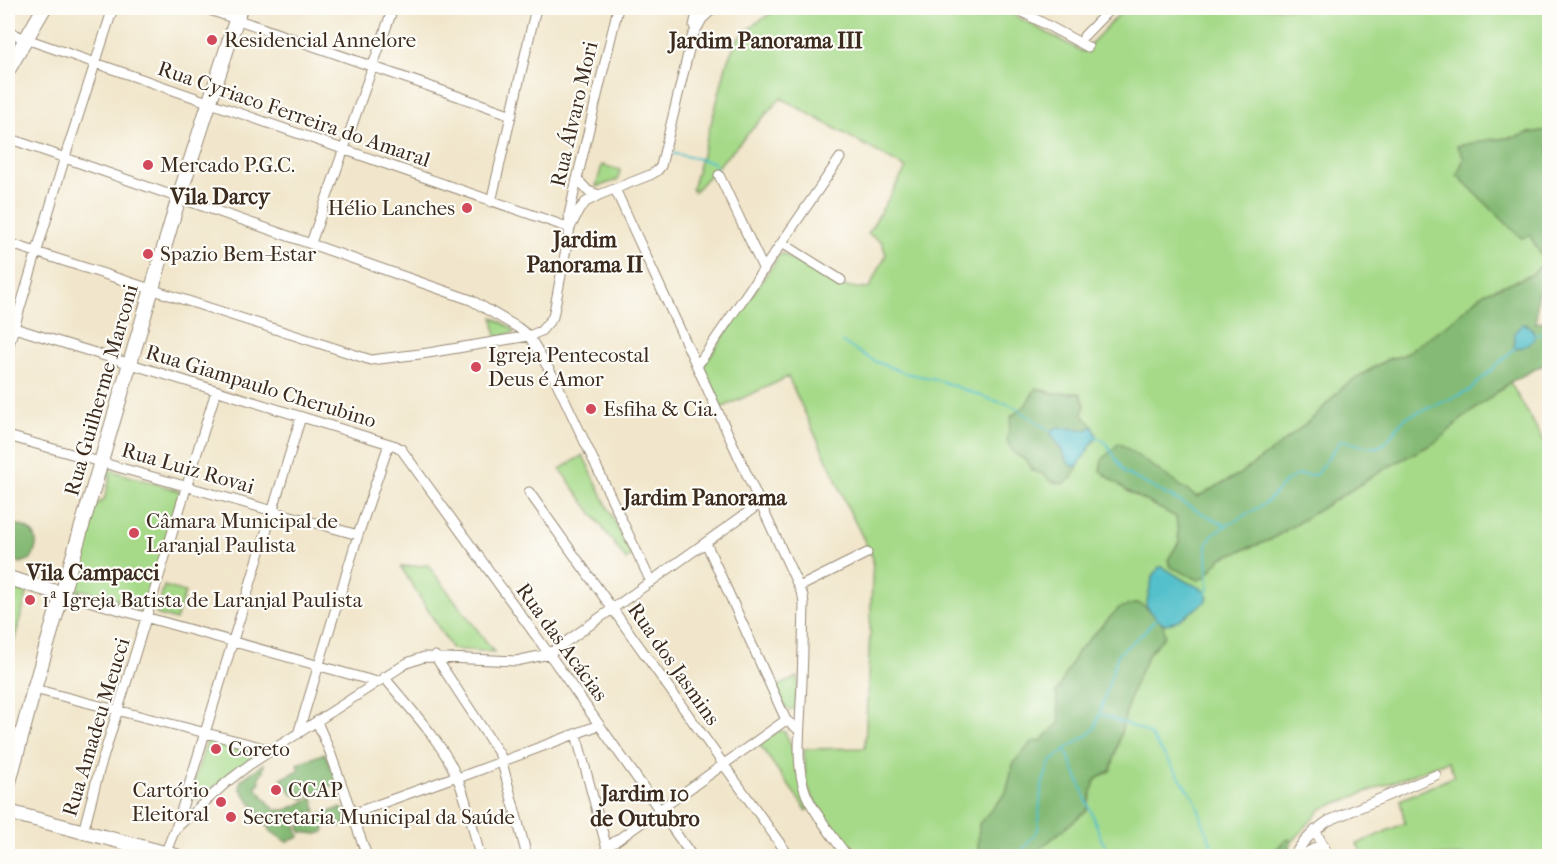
<svg xmlns="http://www.w3.org/2000/svg" width="1557" height="864" viewBox="0 0 1557 864" font-family="'IM FELL French Canon',serif">
	<style>
		.green { fill: #a6da89; stroke: #708254; stroke-width: 1.5; fill-rule: evenodd }
		.forest { fill: #84ba75; stroke: #60724a; stroke-width: 1.5; fill-rule: evenodd }
		.water { fill: #53c0cb; stroke: #477574; stroke-width: 1.5 }
		.lines { fill: none; stroke-linecap: round; stroke-linejoin: round }
		.stream { stroke: #53c0cb; stroke-width: 2 }
		.street-casing { stroke: #968874; stroke-width: 11 }
		.secondary-casing { stroke: #968874; stroke-width: 16 }
		.street { stroke: #fff; stroke-width: 9 }
		.secondary { stroke: #fff; stroke-width: 14 }
		.poi-dot { fill: #d1495b; stroke: #fdfcf7; stroke-width: 2 }
		.labels { text-anchor: middle; stroke-width: 4.5; stroke-linejoin: round; paint-order: stroke }
		.poi-label { font-size: 21px; fill: #3b2a1e; stroke: #fdfcf7; text-anchor: start }
		.street-label { font-size: 21px; fill: #3b2a1e; stroke: #fdfcf7 }
		.neighbourhood-label { font-size: 22px; font-weight: bold; fill: #3b2a1e; stroke: #fdfcf7 }
	</style>
	<rect width="100%" height="100%" fill="#fdfcf7"/>
	<filter id="ink" filterUnits="userSpaceOnUse"><feTurbulence type="fractalNoise" baseFrequency=".0167" numOctaves="2"/><feDisplacementMap in="SourceGraphic" scale="12" xChannelSelector="R" yChannelSelector="G"/><feConvolveMatrix kernelMatrix="1 2 1 2 8 2 1 2 1" color-interpolation-filters="sRGB"/></filter>
	<filter id="wash" filterUnits="userSpaceOnUse"><feTurbulence type="fractalNoise" baseFrequency=".008" numOctaves="4" result="noise"/><feDisplacementMap in="SourceGraphic" scale="24" xChannelSelector="R" yChannelSelector="G"/><feGaussianBlur stdDeviation="1.35" result="paint"/><feColorMatrix in="noise" values="0 0 0 0 0 0 0 0 0 0 0 0 0 0 0 0 0 1.4 0 .05"/><feComposite in="paint" operator="in"/></filter>
	<g filter="url(#wash)">
		<rect width="100%" height="100%" fill="#f1e6cb"/>
		<path class="green" d="M779,8H1001L1083,52L1125,8H1549V130L1528,133L1516,137L1530,236L1546,263L1531,275L1484,293L1447,325L1402,356L1388,359L1353,380L1343,387L1315,416L1276,448L1238,475L1197,497L1181,487L1129,492L1176,517L1179,542L1168,560L1171,567L1199,580L1205,577L1221,558L1270,540L1388,467L1438,441L1457,423L1510,382L1549,450V856H1364L1357,844L1405,823L1400,800L1455,776L1448,761L1319,810V812L1291,843L1285,856H1031L1087,810L1095,780L1111,770L1132,690L1149,653L1164,636L1056,692L1060,722L1041,741L1014,762L1006,793L979,824L978,850L988,856H851L811,795L806,781L804,749L865,748L873,558L847,506L836,479L788,377L721,408L704,366L706,362L781,253L838,286L869,289L886,255L882,242L868,234L906,168L781,98L694,192L692,189L716,106L727,62L737,40L756,23ZM1036,388L1053,393H1080L1085,405L1082,414L1092,426L1050,481L1045,475L1032,470L1027,461L1014,453L1011,417L1026,405Z
			M602,165L620,170L618,180L596,187Z
			M493,317L513,329L514,333L496,337Z
			M583,455L631,556L626,560L560,469Z
			M106,469L180,491L144,611L141,612L135,604L116,599L118,606L116,605L114,598L79,589L81,596L70,592L94,506L104,500L111,475L102,478L105,470Z
			M428,565L431,569L494,652L452,649L401,567Z
			M8,584L28,590L9,659L8,658Z
			M164,586L185,592L176,620L156,614Z
			M798,677L797,704L795,708L790,710L785,707L776,687Z
			M779,730L785,732L793,750L809,809L807,811L759,744Z
			M211,739L254,750L257,754L256,756L229,773L201,799L196,800L192,798L190,794L207,740Z"/>
		<path class="forest" d="M1549,130V284L1538,293L1536,323L1549,320V362L1510,382L1457,423L1438,441L1388,467L1270,540L1221,558L1205,577L1199,580L1171,567L1168,560L1179,542L1176,517L1129,492L1100,471L1102,460L1119,443L1197,497L1238,475L1276,448L1315,416L1343,387L1353,380L1388,359L1402,356L1447,325L1484,293L1531,275L1545,262L1530,236L1521,238L1457,175L1464,158L1457,146L1487,140L1516,137L1528,133ZM1527,324L1533,330L1525,346L1515,349Z
			M1036,388L1053,393H1080L1085,405L1082,414L1093,426L1086,430L1058,427L1056,443C1063,451 1064,459 1071,466H1078L1072,478L1063,484L1050,481L1045,475L1032,470L1027,461L1014,453L1007,441L1011,417L1026,405Z
			M8,522C19,525 38,529 36,545C36,549 33,555 31,559L21,563L8,557Z
			M1138,603C1149,607 1154,616 1163,624L1165,636L1149,653L1132,690L1111,770L1095,780L1087,810L1031,856H988L978,850L979,824L1006,793L1014,762L1032,742L1041,741L1060,722L1056,693L1077,652L1119,608Z
			M325,753L337,783L305,798H301L298,795H293L281,779L299,770L297,764Z
			M264,764L263,771L259,777L260,782L255,787L275,810H286L313,798L316,811L294,819L299,837L287,842L272,832L240,788L241,780Z
			M340,808L344,810L348,822L340,826L335,823L325,826L324,832L317,834L301,832L299,826L315,817Z
			M1290,839L1291,843L1285,856H1274C1278,848 1280,841 1290,839Z"/>
		<path class="water" d="M1522,324C1531,324 1535,332 1534,340L1525,346L1514,349L1515,332Z
			M1093,426L1097,436L1078,466H1071C1065,460 1065,455 1061,449C1057,443 1053,438 1050,431L1058,427L1086,430Z
			M1159,567H1163L1187,582L1201,588L1208,597L1205,602C1196,608 1173,628 1163,623C1156,620 1151,611 1146,606L1152,578Z"/>
		<g class="lines">
			<path class="stream" d="M666,152L713,162L718,173
				M1532,336L1550,331
				M842,342L874,361L905,373L935,379L992,400L1011,405L1050,431
				M1095,436L1106,443L1125,473L1225,525
				M1205,595L1208,589L1207,544L1214,533L1259,507L1267,502L1285,482L1297,475H1315C1326,465 1331,450 1342,440C1356,443 1376,454 1387,441C1393,433 1398,425 1405,418L1469,391L1515,348
				M1102,715L1142,730L1150,735L1195,799L1206,831L1216,856
				M1066,750L1094,819L1102,841L1113,856
				M1018,856L1038,830L1041,789L1044,779L1050,763L1066,749L1088,735L1095,728L1118,654L1141,635L1157,618"/>
		</g>
	</g>
	<g filter="url(#ink)">
		<g class="lines">
			<g class="street-casing">
				<path id="street" d="M204,8L512,115
					M1015,8L1088,47
					M694,26L698,8
					M8,30L18,36L32,41L570,228
					M1084,36L1111,8
					M8,138L471,300L517,327L529,336L556,381L651,582
					M719,175L764,270
					M577,179L588,191L599,195
					M615,189L803,596L804,605C803,637 803,670 801,702C800,733 795,765 806,794C814,813 835,839 847,856
					M491,202L536,8
					M570,223L569,215L577,179L618,8
					M8,243L371,360L428,353L529,336L541,331L553,317L570,228L579,210L586,202L599,195L650,175L657,171L661,166L692,37L702,19L714,8
					M311,243L393,8
					M782,243L841,280
					M8,326L396,446L401,449L552,658L692,856
					M8,348L65,157L113,8
					M697,366L840,158
					M8,436L358,535
					M529,492L789,856
					M706,543L786,720L799,730
					M799,587L867,553
					M63,594L377,682
					M435,656L500,755L527,856
					M384,677C409,708 440,739 456,775C468,801 473,830 480,856
					M34,689L272,750
					M317,722L330,752L367,856
					M298,734L358,535L389,444
					M576,734L609,856
					M458,778L599,725
					M352,814L457,776
					M176,828L301,417
					M1315,830L1329,856
					M83,832L99,771L216,391
					M606,848L786,720
					M165,854L175,829L227,782L249,765L407,663L424,657L516,661L549,654L761,503
					M1294,856C1302,841 1314,831 1328,821L1436,775
					M1301,856L1322,844"/>
			</g>
			<g class="secondary-casing">
				<path id="secondary" d="M8,70L44,8
					M8,578L63,594
					M8,786L34,689L179,197L240,8
					M8,812L176,856"/>
			</g>
			<use href="#street" class="street"/>
			<use href="#secondary" class="secondary"/>
		</g>
	</g>
	<g class="poi-dot">
		<circle cx="212" cy="40" r="6"/>
		<circle cx="148" cy="165" r="6"/>
		<circle cx="467" cy="208" r="6"/>
		<circle cx="148" cy="254" r="6"/>
		<circle cx="476" cy="367" r="6"/>
		<circle cx="591" cy="409" r="6"/>
		<circle cx="134" cy="533" r="6"/>
		<circle cx="30" cy="600" r="6"/>
		<circle cx="216" cy="749" r="6"/>
		<circle cx="276" cy="790" r="6"/>
		<circle cx="221" cy="802" r="6"/>
		<circle cx="231" cy="817" r="6"/>
	</g>
	<g class="labels">
		<g class="poi-label">
			<text x="224" y="47">Residencial Annelore</text>
			<text x="160" y="172">Mercado P.G.C.</text>
			<text x="455" y="215" text-anchor="end">Hélio Lanches</text>
			<text x="160" y="261">Spazio Bem-Estar</text>
			<text x="488" y="362">Igreja Pentecostal<tspan x="488" dy="24">Deus é Amor</tspan></text>
			<text x="603" y="416">Esfiha &amp; Cia.</text>
			<text x="146" y="528">Câmara Municipal de<tspan x="146" dy="24">Laranjal Paulista</tspan></text>
			<text x="42" y="607">1ª Igreja Batista de Laranjal Paulista</text>
			<text x="228" y="756">Coreto</text>
			<text x="209" y="797" text-anchor="end">Cartório<tspan x="209" dy="24">Eleitoral</tspan></text>
			<text x="288" y="797">CCAP</text>
			<text x="243" y="824">Secretaria Municipal da Saúde</text>
		</g>
		<g class="street-label">
			<text transform="translate(294 114) rotate(19)" y="7">Rua Cyriaco Ferreira do Amaral</text>
			<text transform="translate(574 114) rotate(-77)" y="7">Rua Álvaro Mori</text>
			<text transform="translate(261 386) rotate(17)" y="7">Rua Giampaulo Cherubino</text>
			<text transform="translate(101 390) rotate(-74)" y="7">Rua Guilherme Marconi</text>
			<text transform="translate(188 468) rotate(16)" y="7">Rua Luiz Rovai</text>
			<text transform="translate(562 642) rotate(54)" y="7">Rua das Acácias</text>
			<text transform="translate(674 664) rotate(55)" y="7">Rua dos Jasmins</text>
			<text transform="translate(96 727) rotate(-73)" y="7">Rua Amadeu Meucci</text>
		</g>
		<g class="neighbourhood-label">
			<text x="766" y="48">Jardim Panorama III</text>
			<text x="220" y="204">Vila Darcy</text>
			<text x="585" y="247">Jardim<tspan x="585" dy="25">Panorama II</tspan></text>
			<text x="705" y="505">Jardim Panorama</text>
			<text x="93" y="580">Vila Campacci</text>
			<text x="645" y="801">Jardim 10<tspan x="645" dy="25">de Outubro</tspan></text>
		</g>
	</g>
	<rect width="1557" height="864" fill="none" stroke="#fdfcf7" stroke-width="30"/>
</svg>
